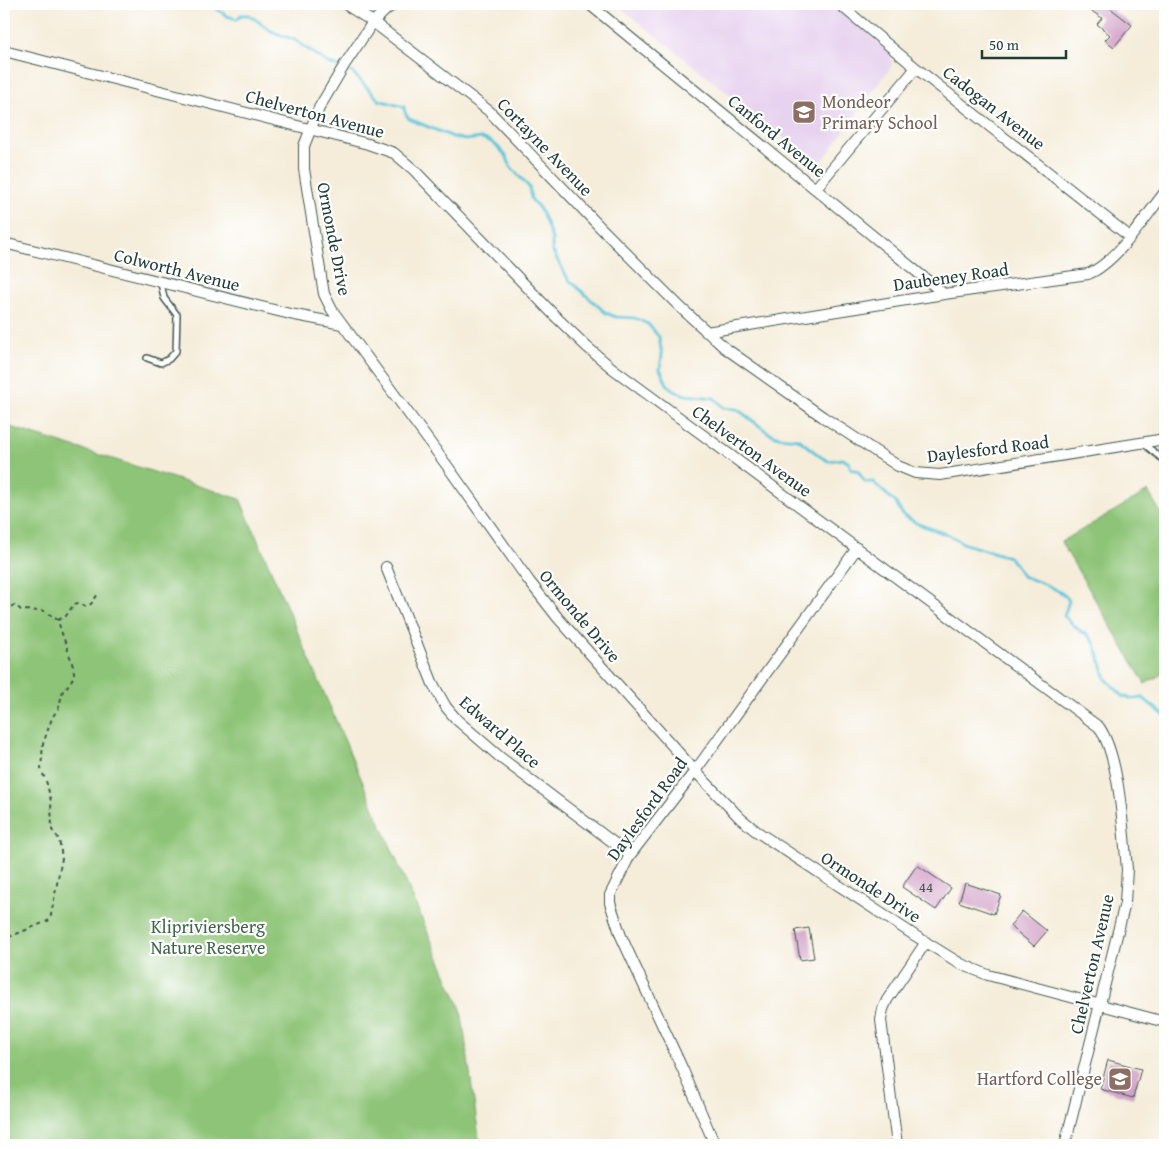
<svg xmlns="http://www.w3.org/2000/svg" width="1169" height="1149" viewBox="0 0 1169 1149" font-family="'Gentium Book Plus',serif">
	<style>
		.built { fill: #e7d2ef }
		.green { fill: #8ec477; stroke: #568056 }
		.lines { fill: none; stroke-linecap: round; stroke-linejoin: round }
		.stream { stroke: #5ec5da; stroke-width: 3 }
		.building { fill: #d09dc6 }
		.lane-casing { stroke: #3f574d; stroke-width: 8 }
		.street-casing { stroke: #3f574d; stroke-width: 12 }
		.path { stroke: #3f574d; stroke-width: 2; stroke-dasharray: 4 4; stroke-linecap: butt }
		.lane { stroke: #fff; stroke-width: 5 }
		.street { stroke: #fff; stroke-width: 10 }
		.labels { text-anchor: middle; stroke-width: 4.5; stroke-linejoin: round; paint-order: stroke }
		.number-label { font-size: 15px; fill: #4b5558 }
		.education-label { font-size: 18px; fill: #785e54; stroke: #fff; text-anchor: start }
		.street-label { font-size: 18px; fill: #1f3d34; stroke: #fff }
		.park-label { font-size: 18px; fill: #406648; stroke: #fff }
	</style>
	<rect width="100%" height="100%" fill="#fff"/>
	<filter id="ink" filterUnits="userSpaceOnUse"><feTurbulence type="fractalNoise" baseFrequency=".02" numOctaves="2"/><feDisplacementMap in="SourceGraphic" scale="10" xChannelSelector="R" yChannelSelector="G"/><feConvolveMatrix kernelMatrix="1 2 1 2 8 2 1 2 1" color-interpolation-filters="sRGB"/></filter>
	<filter id="wash" filterUnits="userSpaceOnUse"><feTurbulence type="fractalNoise" baseFrequency=".0096" numOctaves="4" result="noise"/><feDisplacementMap in="SourceGraphic" scale="20" xChannelSelector="R" yChannelSelector="G"/><feGaussianBlur stdDeviation="1.12" result="paint"/><feColorMatrix in="noise" values="0 0 0 0 0 0 0 0 0 0 0 0 0 0 0 0 0 1.4 0 .05"/><feComposite in="paint" operator="in"/></filter>
	<g filter="url(#wash)">
		<rect width="100%" height="100%" fill="#f5edda"/>
		<path class="built" d="M616,4H833L890,51L892,65L823,160H811Z"/>
		<path class="green" d="M4,425L240,499L461,1009L480,1145H4Z
			M1148,491L1165,520V672L1145,684L1061,542Z"/>
		<g class="lines">
			<path class="stream" d="M209,4L227,16L237,19L241,15H249L273,32L295,40L326,62L353,73L379,100L404,107L405,113L409,119L453,137L465,140L481,138L490,141L499,148L506,156L511,167L529,187L531,199L539,208L545,220L552,239V250L568,279L606,313L616,317L635,318L648,324L659,337L662,355L660,369L667,384L674,391L686,395L714,398L724,408L737,409L769,433L779,437L798,439L821,457L828,461L843,459L849,463L851,469L858,471L865,482H873L895,502L903,515L918,524L949,535L965,544L1009,557L1016,565L1022,576C1034,580 1065,590 1069,601L1064,616L1080,631L1087,634L1095,644L1106,679L1123,696L1132,699L1143,698L1165,716"/>
		</g>
		<g id="blocks">
			<path class="building" d="M1081,4H1105L1132,25L1114,47L1105,40L1110,35L1097,24L1102,18Z
				M917,865L951,888L936,910L902,887Z
				M965,883L1001,895L994,914L959,902Z
				M1022,911L1047,931L1034,946L1010,926Z
				M809,928L814,958L800,960L795,930Z
				M1108,1060L1141,1069L1133,1098L1100,1089Z"/>
		</g>
	</g>
	<g filter="url(#ink)">
		<use href="#blocks" fill-opacity="0" stroke="#3f574d" stroke-width="1"/>
		<g class="lines">
			<g class="lane-casing">
				<path id="lane" d="M147,358L161,363L169,359L176,351L177,315L164,298L161,283
					M1144,444L1165,461"/>
			</g>
			<g class="street-casing">
				<path id="street" d="M345,4L373,22L489,111L600,227L681,308L725,348L823,417L898,466L915,473L940,475L1165,439
					M395,4L387,9L373,22L345,64L319,108L304,146V169L321,276L324,294L332,310L448,467L529,581L558,618L695,771L740,818L756,831L914,935L961,964L988,975L1165,1022
					M589,4L944,294
					M839,4L916,68L1130,237
					M4,51L368,144L394,153L414,170L557,318L587,347L612,368L1099,727C1120,757 1123,831 1127,869L1125,903L1065,1145
					M816,188L916,68
					M4,243L290,314L342,324
					M706,332L944,294L1088,274C1116,263 1146,216 1165,192
					M386,567L433,684L446,707L457,720L501,758L630,855
					M715,1145L683,1070L621,936L610,903V895L630,855L695,771L857,548
					M897,1145L881,1020L883,1009L887,1000L926,942"/>
			</g>
			<path class="path" d="M4,610L15,605L21,610L44,611L58,620C61,634 74,663 74,674C73,679 68,687 63,690L59,707L52,718L43,744L41,769L47,784L51,801L52,830L59,839L62,858L50,920L9,937L4,944
				M58,620L66,616L74,604L79,603L85,606L91,604L98,594"/>
			<use href="#lane" class="lane"/>
			<use href="#street" class="street"/>
		</g>
	</g>
	<defs>
		<g id="school-square" transform="scale(1.25)"><rect x="-9" y="-9" width="18" height="18" rx="4" fill="#8d6e63" stroke="#fff"/><path d="M0-5L7-2L0 1L-7-2ZM-4 1L0 2.5L4 1V4Q0 6-4 4Z" fill="#fff"/></g>
		<g id="university-square" transform="scale(1.25)"><rect x="-9" y="-9" width="18" height="18" rx="4" fill="#8d6e63" stroke="#fff"/><path d="M0-5L7-2L0 1L-7-2ZM-4 1L0 2.5L4 1V4Q0 6-4 4Z" fill="#fff"/></g>
	</defs>
	<g fill-rule="evenodd">
		<use href="#school-square" x="804" y="112"/>
		<use href="#university-square" x="1120" y="1079"/>
	</g>
	<g class="labels">
		<g class="number-label">
			<text x="926" y="892">44</text>
		</g>
		<g class="education-label">
			<text x="822" y="108">Mondeor<tspan x="822" dy="21">Primary School</tspan></text>
			<text x="1102" y="1085" text-anchor="end">Hartford College</text>
		</g>
		<g class="street-label">
			<text transform="translate(994 108) rotate(38)" y="6">Cadogan Avenue</text>
			<text transform="translate(315 114) rotate(15)" y="6">Chelverton Avenue</text>
			<text transform="translate(777 136) rotate(39)" y="6">Canford Avenue</text>
			<text transform="translate(545 147) rotate(46)" y="6">Cortayne Avenue</text>
			<text transform="translate(334 239) rotate(79)" y="6">Ormonde Drive</text>
			<text transform="translate(177 270) rotate(14)" y="6">Colworth Avenue</text>
			<text transform="translate(951 277) rotate(-8)" y="6">Daubeney Road</text>
			<text transform="translate(988 449) rotate(-7)" y="6">Daylesford Road</text>
			<text transform="translate(752 451) rotate(36)" y="6">Chelverton Avenue</text>
			<text transform="translate(580 616) rotate(50)" y="6">Ormonde Drive</text>
			<text transform="translate(500 732) rotate(41)" y="6">Edward Place</text>
			<text transform="translate(647 809) rotate(-54)" y="6">Daylesford Road</text>
			<text transform="translate(871 887) rotate(33)" y="6">Ormonde Drive</text>
			<text transform="translate(1092 964) rotate(-77)" y="6">Chelverton Avenue</text>
		</g>
		<g class="park-label">
			<text x="208" y="933">Klipriviersberg<tspan x="208" dy="21">Nature Reserve</tspan></text>
		</g>
	</g>
	<rect width="1169" height="1149" fill="none" stroke="#fff" stroke-width="20"/>
	<path d="M982 50v8h84v-8" fill="none" stroke="#1f3d34" stroke-width="2.5"/>
	<text x="989" y="50" font-size="15" fill="#1f3d34" stroke="#ffffff" stroke-width="4" paint-order="stroke">50 m</text>
</svg>
